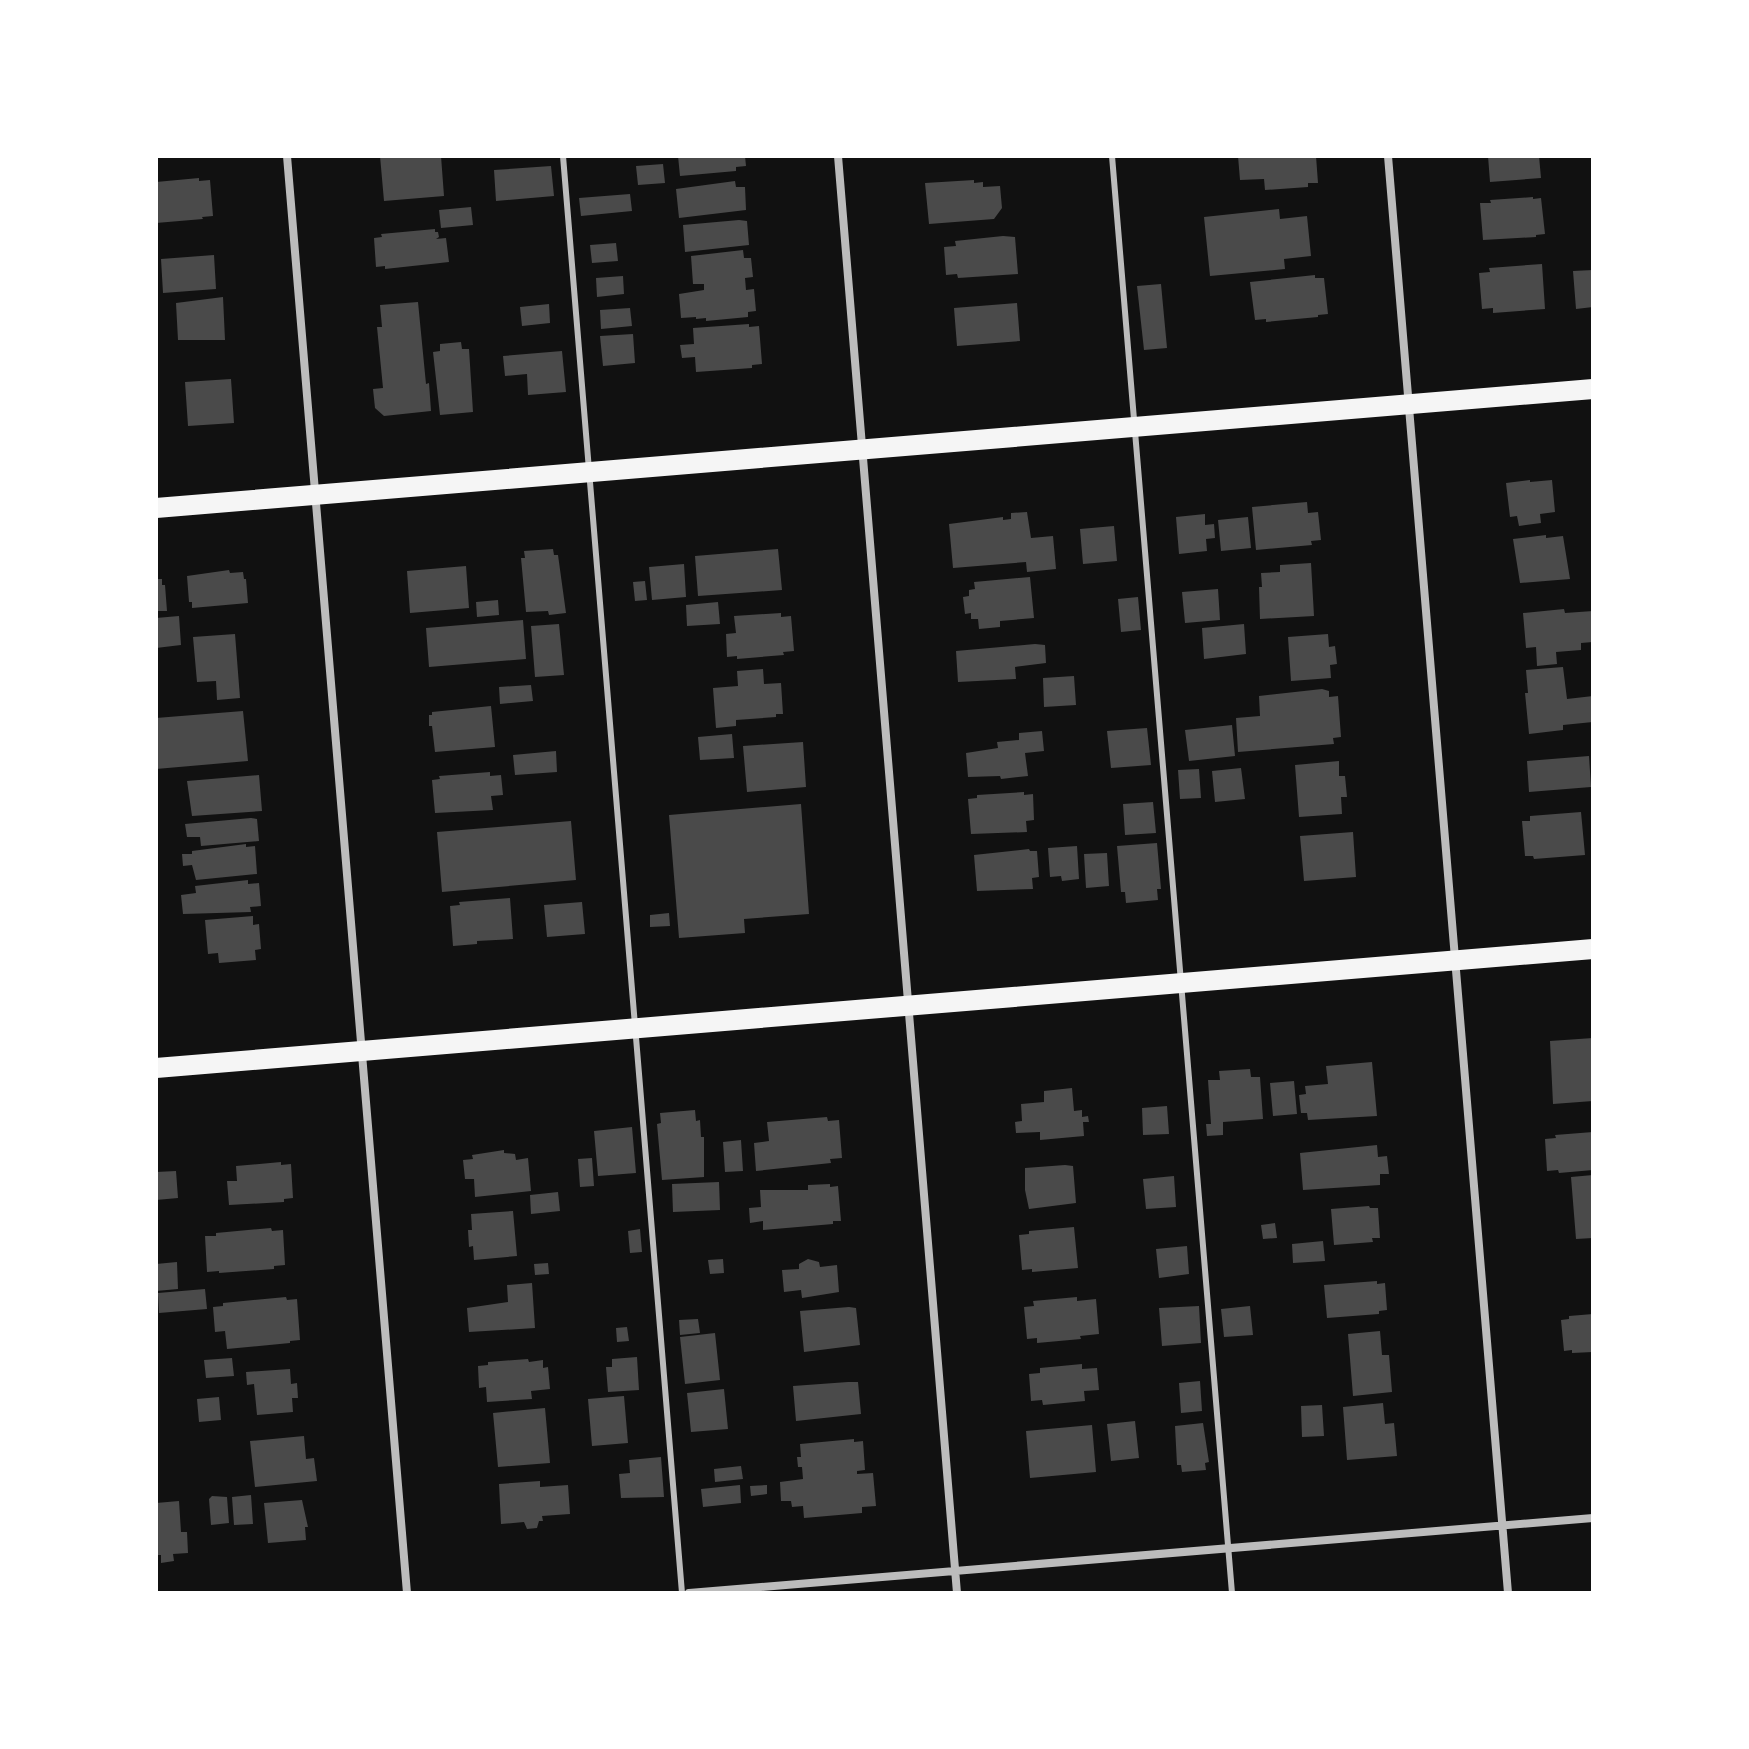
<svg xmlns="http://www.w3.org/2000/svg" width="1749" height="1749" viewBox="0 0 1749 1749" font-family="'DejaVu Sans',sans-serif">
	<style>
		.building { fill: #4a4a4a }
		.lines { fill: none; stroke-linecap: round; stroke-linejoin: round }
		.service { stroke: #bcbcbc; stroke-width: 6 }
		.minor { stroke: #bcbcbc; stroke-width: 8 }
		.primary { stroke: #f5f5f5; stroke-width: 20 }
	</style>
	<rect width="100%" height="100%" fill="#111"/>
	<path class="building" d="M380,156H441L444,196L384,201Z
		M678,156H745L746,166L736,167V171L680,176Z
		M1238,156H1316L1318,183H1308V187L1265,190L1264,179L1240,180Z
		M1488,156H1539L1541,178L1490,182Z
		M663,164L665,183L638,185L636,166Z
		M551,166L554,196L496,201L494,170Z
		M199,178V181L210,180L213,216L202,217L203,219L156,223V182Z
		M974,180V183L983,182V187L1000,186L1002,208L994,219L929,224L925,183Z
		M735,181L736,187H745L746,210L679,218L676,189Z
		M630,194L632,211L581,216L579,198Z
		M1533,197V199L1541,198L1545,234L1536,235V237L1483,240L1480,203H1491L1490,200Z
		M471,207L473,225L441,228L439,210Z
		M1279,209L1280,219L1307,216L1311,256L1284,259L1285,269L1210,276L1204,217Z
		M739,220L747,221L749,245L685,252L683,225Z
		M435,229V232H438L439,237L436,239L446,238L449,262L385,269V266L376,267L374,238L382,237L381,234Z
		M1003,236L1015,237L1018,274L958,278L957,274L946,275L944,247L956,246L955,241Z
		M616,243L618,261L592,263L590,245Z
		M743,250L744,258H751L753,277L745,278L746,290L754,289L756,311L748,312V317L706,321V318L696,319V317L681,318L679,294L704,290V284H693L691,256Z
		M214,255L216,289L163,293L161,259Z
		M1542,264L1545,309L1493,313V308L1482,309L1479,273L1490,272L1489,268Z
		M1593,270V307L1576,309L1573,271Z
		M1315,275V278H1324L1328,314L1318,315V317L1266,322V319L1255,320L1250,282Z
		M623,276L624,294L597,297L596,278Z
		M1161,284L1167,348L1144,350L1137,286Z
		M223,297L225,340H178L176,303Z
		M418,302L426,384L429,383L431,411L384,416L375,408L373,389L383,388L377,327H382L380,305Z
		M1017,303L1020,341L957,346L954,308Z
		M549,304L550,323L522,326L520,307Z
		M630,308L632,326L601,329L600,310Z
		M749,324V327L759,326L762,364L752,365V368L696,372L695,357L682,358L680,345L694,344L693,328Z
		M633,334L635,363L603,366L600,336Z
		M461,342L462,349H469L473,412L440,415L433,352L440,351V344Z
		M562,351L566,392L528,395L527,374L505,376L503,356Z
		M231,379L234,423L188,426L185,382Z
		M1530,480V482L1552,480L1555,512L1540,514L1541,523L1519,526L1517,516L1510,517L1506,483Z
		M1307,502L1308,513L1318,512L1321,540L1311,541L1312,545L1256,550L1252,507Z
		M1027,512L1031,538L1053,536L1056,569L1027,572L1026,562L953,568L949,524L1003,517V520L1011,519V513Z
		M1205,514V525L1214,524L1215,538L1206,539L1207,551L1179,554L1176,517Z
		M1248,517L1251,548L1221,551L1218,520Z
		M1114,526L1117,561L1083,564L1080,529Z
		M1546,535V538L1563,536L1570,579L1520,583L1513,539Z
		M553,549L554,555H558L566,613L549,615L548,611L526,612L521,558H525L524,551Z
		M778,549L782,590L698,596L695,556Z
		M1311,563L1314,616L1260,619L1259,587H1262L1261,573L1280,572V565Z
		M684,564L686,597L652,600L649,567Z
		M466,566L469,608L410,613L407,571Z
		M229,570L230,573L243,572L244,579H246L248,603L192,608V602H189L187,576Z
		M1030,577L1034,618L1000,621V627L979,629L978,619H971V613L965,614L963,597L969,596V590L975,589L974,582Z
		M156,579H162V585H165L167,611H156Z
		M645,581L647,600L635,601L633,582Z
		M1218,589L1220,620L1185,623L1182,592Z
		M1138,597L1141,630L1121,632L1118,599Z
		M498,600L499,615L477,617L476,602Z
		M718,602L720,624L687,626L686,605Z
		M1564,609L1565,613L1593,611V642L1581,643V650L1556,652L1557,664L1537,666L1536,647L1526,648L1523,613Z
		M781,613V617L791,616L794,651L783,652L784,655L737,659V656L727,657L726,634L736,633L734,616Z
		M179,616L181,645L156,648V618Z
		M523,620L526,659L429,667L426,628Z
		M559,624L564,675L535,677L531,626Z
		M1244,624L1246,654L1204,659L1202,628Z
		M235,634L240,698L217,700L216,681L197,682L193,637Z
		M1328,634L1329,647L1335,646L1337,664L1330,665L1331,678L1291,681L1288,637Z
		M1035,644L1045,645L1046,663L1015,667L1016,679L958,682L956,651Z
		M1563,667L1567,699L1593,696V722L1563,725V730L1529,734L1525,693H1528L1526,670Z
		M763,669L764,684L781,683L783,714H776V717L736,720V726L716,728L713,688L738,686L737,671Z
		M1074,676L1076,705L1044,707L1043,678Z
		M531,685L533,701L500,704L499,687Z
		M1322,689L1329,691V697L1338,696L1341,737L1333,738L1334,744L1238,752L1236,718L1260,716L1259,696Z
		M491,706L495,747L435,752L432,726H429V715H432V712Z
		M243,711L248,761L156,769V718Z
		M1232,725L1235,756L1189,761L1185,730Z
		M1147,728L1151,765L1111,768L1107,731Z
		M1042,731L1044,751L1025,753L1028,776L1001,779L1000,776L968,777L966,753L998,748L997,742L1019,740V733Z
		M732,734L734,758L700,760L698,737Z
		M803,742L806,787L747,792L743,746Z
		M556,751L557,772L515,775L513,755Z
		M1589,756L1591,787L1529,792L1527,761Z
		M1339,761V776H1345L1347,797H1341L1342,814L1299,817L1295,765Z
		M1241,768L1245,799L1215,802L1212,771Z
		M1199,769L1201,798L1180,799L1178,770Z
		M490,772V776L501,775L503,795L491,796L493,810L435,813L432,780L440,779L439,776Z
		M259,775L262,811L192,816L187,781Z
		M1024,792V795L1033,794L1034,820L1026,821L1027,832L971,834L968,799L977,798V795Z
		M1153,802L1156,833L1125,835L1123,804Z
		M801,804L809,914L744,919L745,933L679,938L669,815Z
		M1581,812L1585,855L1534,859L1533,856H1525L1522,821H1530V816Z
		M251,818L257,819L259,841L201,846L200,837H187L185,824Z
		M571,821L576,880L442,892L437,832Z
		M1353,832L1356,877L1304,881L1300,836Z
		M1157,843L1161,889H1157L1158,900L1126,903L1125,892H1121L1117,846Z
		M246,844V847L255,846L257,874L196,880L192,865L183,866L182,854H192V851Z
		M1077,846L1079,879L1062,881L1061,876L1050,877L1048,848Z
		M1029,849L1030,851H1037L1039,877L1032,878L1033,889L977,891L974,855Z
		M1107,853L1109,886L1086,888L1084,854Z
		M248,880V884L259,883L261,906L250,907L251,912L183,914L181,895L196,893L195,886Z
		M510,898L513,939L477,941V944L453,946L450,906L460,905L459,902Z
		M582,902L585,934L547,937L544,905Z
		M669,913L670,926L650,927V915Z
		M253,916V925L259,924L261,949L255,950L256,960L219,963L218,953L208,954L205,920Z
		M1593,1038V1101L1553,1104L1550,1041Z
		M1372,1062L1377,1116L1308,1120L1307,1113H1301L1299,1095L1306,1094L1305,1086L1328,1084L1326,1066Z
		M1250,1069L1251,1077H1260L1263,1119L1223,1122V1135L1207,1136L1206,1124H1211L1208,1080H1220L1219,1071Z
		M1294,1081L1297,1114L1273,1116L1270,1083Z
		M1072,1088L1074,1111L1082,1110V1117L1088,1116L1089,1122H1083L1084,1136L1040,1140V1132L1016,1133L1015,1122L1022,1121L1021,1104L1044,1102V1091Z
		M1167,1106L1169,1134L1143,1135L1142,1108Z
		M695,1110L696,1121L700,1120L701,1137H704V1177L662,1180L657,1124L661,1123L660,1113Z
		M827,1117L828,1121L839,1120L842,1158L830,1159L831,1163L756,1171L754,1143L769,1141L767,1122Z
		M632,1127L636,1173L598,1176L594,1131Z
		M1593,1132V1170L1559,1173L1558,1170L1547,1171L1545,1139L1556,1138L1555,1135Z
		M741,1140L743,1171L725,1172L723,1142Z
		M1377,1145L1378,1157L1387,1156L1389,1174H1380V1185L1303,1190L1300,1153Z
		M504,1150V1153L515,1154L516,1160L528,1158L531,1191L475,1197L474,1179H465L463,1160L473,1159L472,1155Z
		M592,1158L594,1186L580,1187L578,1159Z
		M281,1162V1165L291,1164L293,1198L284,1199V1202L229,1205L227,1181H237L236,1166Z
		M1065,1165L1073,1166L1076,1203L1029,1209L1025,1190V1168Z
		M176,1171L178,1198L156,1200V1172Z
		M1593,1175V1238L1576,1239L1571,1177Z
		M1174,1176L1176,1207L1146,1209L1143,1179Z
		M719,1182L720,1210L673,1212L672,1184Z
		M830,1184V1187L838,1186L841,1221H833V1224L763,1230V1221L750,1223L749,1208L761,1207L760,1190H808V1185Z
		M558,1192L560,1211L531,1214L530,1195Z
		M1369,1206L1370,1208H1378L1380,1238H1372L1373,1242L1334,1245L1331,1209Z
		M513,1211L517,1256L474,1260L473,1246L469,1247L468,1230H472L471,1214Z
		M1275,1223L1277,1238L1263,1239L1261,1225Z
		M1074,1227L1078,1268L1032,1272V1269L1022,1270L1019,1235L1029,1234V1231Z
		M271,1228L272,1231L283,1230L285,1265L274,1266V1269L219,1273V1271L207,1272L205,1236H216V1233Z
		M640,1229L642,1252L630,1253L628,1231Z
		M1323,1241L1325,1261L1293,1263L1292,1244Z
		M1187,1246L1189,1274L1159,1278L1156,1249Z
		M723,1259L724,1273L710,1274L708,1260Z
		M808,1259L819,1262L820,1267L837,1265L839,1292L802,1298L801,1290L784,1292L782,1270L799,1269V1264Z
		M177,1262L178,1289L156,1291V1264Z
		M548,1263L549,1274L535,1275L534,1264Z
		M1377,1281V1284L1385,1283L1387,1310L1379,1311V1314L1327,1318L1324,1285Z
		M532,1283L535,1328L469,1332L467,1308L508,1302L507,1285Z
		M205,1289L207,1309L159,1313L158,1293Z
		M286,1297L287,1300L297,1299L300,1340L290,1341V1343L227,1349L225,1331L215,1332L213,1307L223,1306V1303Z
		M1077,1297V1301L1096,1299L1099,1334L1080,1336L1081,1339L1037,1343V1338L1027,1339L1024,1307L1034,1306L1033,1301Z
		M1199,1306L1201,1343L1162,1346L1159,1308Z
		M1250,1306L1253,1335L1224,1337L1221,1309Z
		M849,1307L856,1308L860,1345L804,1352L800,1311Z
		M1593,1314V1352L1572,1353V1350L1564,1351L1561,1320L1569,1319V1316Z
		M698,1319L700,1333L680,1335L679,1320Z
		M627,1327L629,1341L617,1342L616,1328Z
		M1380,1331L1382,1355H1389L1392,1392L1353,1396L1348,1334Z
		M715,1333L720,1380L685,1384L680,1337Z
		M637,1357L639,1390L608,1392L606,1367H612V1359Z
		M232,1358L234,1376L206,1378L204,1360Z
		M528,1359L529,1362L543,1360V1368L548,1367L550,1389L531,1391L532,1399L487,1402L486,1387L479,1388L478,1366L488,1365V1362Z
		M1082,1364V1369L1097,1368L1099,1390L1084,1391L1085,1401L1043,1405L1042,1400L1031,1401L1029,1374L1040,1373V1368Z
		M290,1369L291,1384L297,1383L298,1398H292L293,1412L257,1415L254,1384L247,1385L246,1372Z
		M1200,1381L1202,1411L1181,1413L1179,1383Z
		M848,1382H858L861,1414L796,1421L793,1386Z
		M724,1389L728,1429L691,1432L687,1393Z
		M624,1396L628,1443L592,1446L588,1399Z
		M219,1397L221,1420L199,1422L197,1399Z
		M1383,1403L1385,1424L1394,1423L1397,1456L1347,1460L1343,1407Z
		M1322,1405L1324,1436L1302,1437L1301,1406Z
		M545,1408L550,1463L498,1467L493,1413Z
		M1135,1421L1139,1458L1111,1461L1107,1424Z
		M1203,1423L1209,1462L1205,1463L1206,1470L1182,1472L1181,1465H1177L1175,1426Z
		M1092,1425L1096,1472L1030,1478L1026,1431Z
		M304,1436L306,1459L314,1458L317,1481L255,1487L250,1441Z
		M854,1439V1442L863,1441L865,1470L857,1471V1474L873,1473L876,1506L862,1507V1513L804,1518L803,1506L792,1507L791,1501H781L780,1482L803,1479L802,1467H798L797,1457H801L800,1444Z
		M661,1457L664,1497L621,1498L619,1474L630,1473L629,1460Z
		M741,1466L743,1479L715,1482L714,1469Z
		M540,1481V1487L568,1485L570,1514L542,1516L543,1521H539L537,1528L527,1529L524,1522L501,1524L499,1484Z
		M740,1485L741,1503L703,1507L701,1489Z
		M767,1485V1494L751,1496L750,1486Z
		M251,1495L253,1524L234,1525L232,1497Z
		M212,1496L227,1497L229,1523L211,1525L209,1499Z
		M302,1500L308,1527H305L306,1540L268,1543L264,1503Z
		M179,1501L181,1532H187L188,1553L173,1554L174,1561L161,1563V1555H156V1503Z"/>
	<g class="lines">
		<path class="service" d="M563,156L682,1593
			M1112,156L1232,1593"/>
		<path class="minor" d="M287,156L407,1593
			M838,156L957,1593
			M1388,156L1508,1593
			M689,1593L1593,1518"/>
		<path class="primary" d="M156,508L1593,389
			M156,1068L1593,949"/>
	</g>
	<rect width="1749" height="1749" fill="none" stroke="#ffffff" stroke-width="316"/>
</svg>
